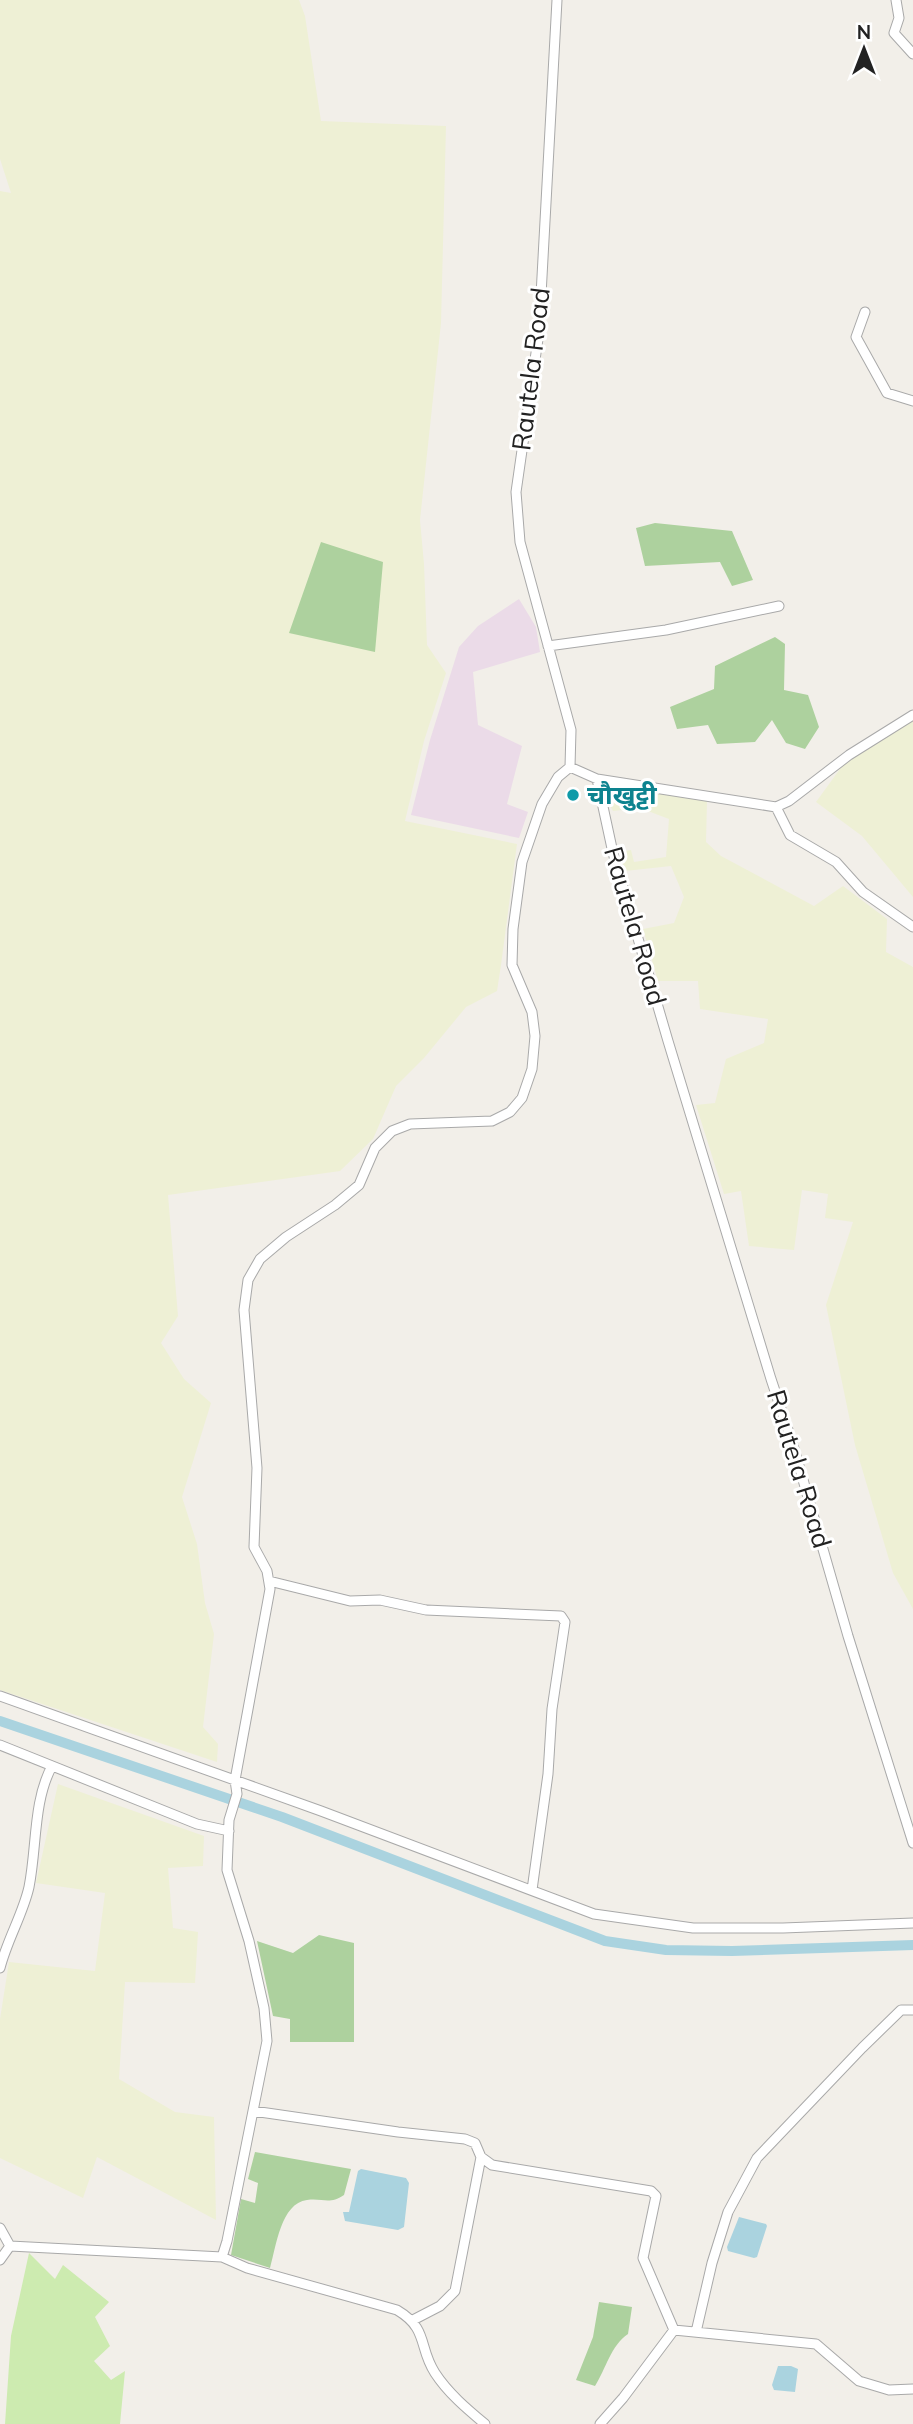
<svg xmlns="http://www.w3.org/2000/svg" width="913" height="2424" viewBox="0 0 913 2424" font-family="Mulish,'Noto Sans Devanagari',sans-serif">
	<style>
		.industrial { fill: #ebdbe8 }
		.farmland { fill: #eef0d5 }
		.grass { fill: #cdebb0 }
		.forest { fill: #add19e }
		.water { fill: #aad3df }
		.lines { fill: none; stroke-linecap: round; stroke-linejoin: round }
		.canal { stroke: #aad3df; stroke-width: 10 }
		.street-casing { stroke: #a9a9a9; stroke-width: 11 }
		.street { stroke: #fff; stroke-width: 9 }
		.culture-dot { fill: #0f9aa8; stroke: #fff; stroke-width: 2.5 }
		.labels { text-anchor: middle; stroke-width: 6; stroke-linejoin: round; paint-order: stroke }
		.street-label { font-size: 26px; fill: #222; stroke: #fff }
		.culture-label { font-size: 26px; font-weight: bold; fill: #0d838f; stroke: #fff; text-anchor: start }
	</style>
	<rect width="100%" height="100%" fill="#f2efe9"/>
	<path class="industrial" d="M519,599L536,627L540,652L473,672L478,725L522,746L507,804L528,812L519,838L411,815L430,740L459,647L478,626Z"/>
	<path class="farmland" d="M0,0H299L305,16L321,121L446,126L441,323L420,520L424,564L427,645L446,673L424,741L405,821L517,844L501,965L497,991L466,1007L424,1058L396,1086L373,1139L340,1171L168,1195L178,1316L161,1343L184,1379L211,1403L182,1497L197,1544L205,1603L214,1634L203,1727L218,1744L217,1762L0,1690V191L11,193L0,159Z
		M913,719V897L862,836L816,802L845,762Z
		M615,785L707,801L706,842L721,856L814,906L843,886L887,919L886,952L913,967V1609L893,1573L855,1445L826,1305L853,1222L825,1218L828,1194L802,1190L794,1250L749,1246L741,1191L724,1194L696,1105L715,1103L726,1059L764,1043L768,1019L700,1009L698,981H658L643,929L674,923L684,897L671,866L625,871L619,852L631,850L634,862L666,857L669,819L640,808L613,811L608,802Z
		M58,1784L204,1836L203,1866L168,1868L173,1928L198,1932L195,1983L125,1982L119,2079L175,2112L214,2117L216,2220L97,2157L83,2198L0,2158V2019L9,1962L95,1971L105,1893L36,1883Z"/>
	<path class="grass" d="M29,2253L55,2279L63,2265L109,2302L95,2317L110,2346L94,2361L111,2380L125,2371L120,2424H5L11,2336Z"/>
	<path class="forest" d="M655,523L732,531L753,580L732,586L720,562L645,566L636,528Z
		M321,542L383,562L375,652L289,633Z
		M775,637L785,644L784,690L808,695L819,727L805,749L786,743L772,720L755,742L717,744L708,725L677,729L670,707L714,689L715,666Z
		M319,1935L354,1943V2042H290V2019L273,2016L257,1941L293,1953Z
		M255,2152L351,2169L344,2195C329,2205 324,2198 307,2200C281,2203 276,2247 270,2268L231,2255L241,2199L255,2203L258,2183L248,2179Z
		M599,2302L632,2307L628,2334C611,2345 606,2369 595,2386L576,2380L593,2337Z"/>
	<path class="water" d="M361,2169L406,2178L409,2183L404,2227L398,2230L345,2221L343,2212H349L358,2171Z
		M739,2217L766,2224L767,2226L757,2257L754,2258L728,2251L727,2247Z
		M778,2366H791L798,2369L795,2392L774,2390L772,2385Z"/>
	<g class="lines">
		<path class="canal" d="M0,1721L282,1817L605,1941L666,1950L732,1951L913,1945"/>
		<g class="street-casing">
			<path id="street" d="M557,0L539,332L516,492L520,542L571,730L570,767
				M896,0L899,18L894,33L913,54
				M865,312L856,337L887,393L913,401
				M548,646L666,630L779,606
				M570,767L597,779L776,807L789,801L849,755L913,715
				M597,779L613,853L668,1041L771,1379L793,1445L848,1636L913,1843
				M776,807L790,835L836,862L863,892L913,927
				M269,1581L350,1601L380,1600L426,1610L561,1616L565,1622L552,1709L548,1774L532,1890
				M0,1696L321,1811L594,1914L693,1928H783L913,1923
				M0,1745L197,1824L229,1831
				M0,1968C7,1940 23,1914 29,1887C37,1847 33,1801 52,1766
				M253,2111L398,2132L465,2139L475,2143L481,2157L492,2165L651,2191L656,2196L643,2258L674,2330
				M0,2228L10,2246
				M222,2257L247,2268L397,2310C429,2329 418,2347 435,2373C448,2393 467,2409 485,2424
				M0,2260L10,2246L222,2257L227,2241L267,2041L264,2008L249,1941L227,1870L229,1820L237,1794L235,1780L270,1589L267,1571L254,1547L257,1468L244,1310L248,1280L260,1259L286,1237L335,1205L359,1185L375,1148L392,1131L410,1124L492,1121L510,1112L522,1098L532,1069L535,1036L532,1012L512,965L513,929L522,862L542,804L558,777L570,767
				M413,2320L440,2306L455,2291L481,2157
				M696,2332L712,2263L728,2212L757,2158L862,2048L901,2010H913
				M600,2424L623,2398L674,2330L816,2344L859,2381L889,2390L913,2389"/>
		</g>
		<use href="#street" class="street"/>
	</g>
	<circle class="culture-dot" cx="573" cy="795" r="7"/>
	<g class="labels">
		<g class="street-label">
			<text transform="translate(531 369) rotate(-83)" y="9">Rautela Road</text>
			<text transform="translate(635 926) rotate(74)" y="9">Rautela Road</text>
			<text transform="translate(799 1469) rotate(73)" y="9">Rautela Road</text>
		</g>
		<g class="culture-label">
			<text x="587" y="804">चौखुट्टी</text>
		</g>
	</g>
	<g transform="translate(864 49)" stroke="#ffffff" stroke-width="5" paint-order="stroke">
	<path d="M0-5L12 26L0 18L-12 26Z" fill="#222222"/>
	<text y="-10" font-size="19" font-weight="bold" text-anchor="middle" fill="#222222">N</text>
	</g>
</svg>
